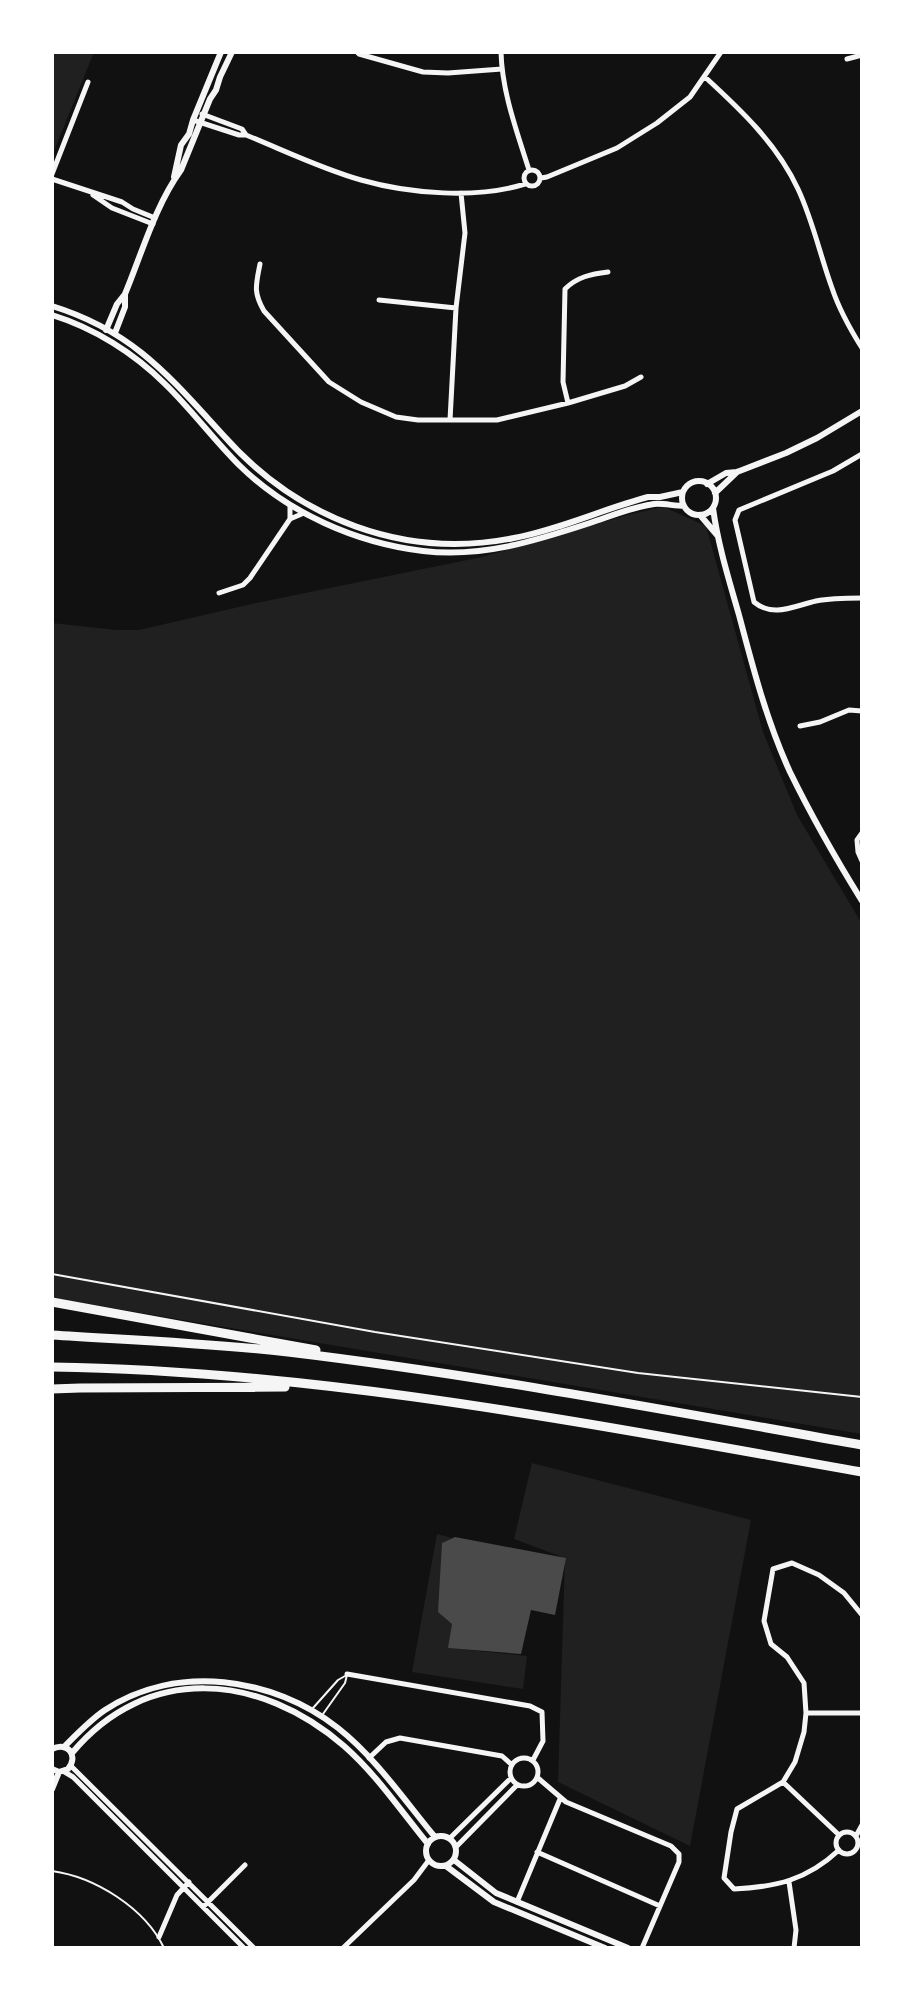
<svg xmlns="http://www.w3.org/2000/svg" width="914" height="2000" viewBox="0 0 914 2000" font-family="'Exo 2',sans-serif">
	<style>
		.green { fill: #202020 }
		.building { fill: #4a4a4a }
		.lines { fill: none; stroke-linecap: round; stroke-linejoin: round }
		.path { stroke: #f5f5f5; stroke-width: 2 }
		.service { stroke: #f5f5f5; stroke-width: 2 }
		.minor { stroke: #f5f5f5; stroke-width: 5 }
		.tertiary { stroke: #f5f5f5; stroke-width: 6 }
		.motorway { stroke: #f5f5f5; stroke-width: 9 }
	</style>
	<rect width="100%" height="100%" fill="#111"/>
	<path class="green" d="M52,52H94L52,156Z
		M664,507L706,526L763,732L797,815L862,924V1434L52,1298V623L116,630H139L256,603L482,557L631,514Z
		M532,1463L751,1520L690,1846L558,1782L565,1558L514,1539Z
		M437,1534L452,1538L442,1543L452,1624L449,1648L527,1656L523,1689L412,1672Z"/>
	<path class="building" d="M455,1537L566,1558L555,1615L531,1610L521,1654L448,1648L452,1624L438,1612L442,1543Z"/>
	<g class="lines">
		<path class="path" d="M52,1274L375,1332L638,1373L862,1397"/>
		<path class="service" d="M313,1708L338,1680L345,1676
			M323,1714L345,1683L347,1675
			M52,1871C95,1877 145,1908 164,1948"/>
		<path class="minor" d="M357,52L359,54L423,72L448,73L502,69
			M501,52C502,92 517,132 529,170
			M847,59L862,55
			M705,77C741,110 777,144 798,189C813,221 820,255 832,288C839,309 850,329 862,348
			M202,114L242,129L246,135C283,150 322,169 361,180C410,194 477,199 525,184
			M193,120L239,135H245
			M524 178a8 8 0 1 1 16 0a8 8 0 1 1-16 0Z
			M52,174L88,82
			M541,178L547,177L617,148L657,123L690,97L721,52
			M52,179L122,202L133,209L155,218
			M93,195L112,208L153,224
			M260,264C256,285 253,292 264,311L329,382L361,402L396,417L418,420H497L568,403L625,386L641,377
			M379,300L456,308
			M568,403L563,382L565,289C577,277 591,274 608,272
			M450,420L456,308L465,233L461,193
			M862,454L833,471L739,510L735,520L754,602C773,618 794,606 816,601C831,598 846,598 862,598
			M290,519L304,513
			M219,593L243,585L250,578L290,519V505
			M800,726L820,722L849,710L862,711
			M862,833L857,840L858,852L862,861
			M347,1674L530,1706L542,1712L543,1741L533,1760
			M806,1713H862
			M510 1772a14 14 0 1 1 28 0a14 14 0 1 1-28 0Z
			M369,1758L386,1742L400,1738L502,1756L512,1765
			M71,1766L254,1948
			M63,1771L73,1777L244,1948
			M538,1778L566,1802L671,1846L679,1854V1862L642,1948
			M783,1782L839,1835
			M836 1843a11 11 0 1 1 22 0a11 11 0 1 1-22 0Z
			M856,1836L862,1825
			M450,1838L511,1778
			M456,1847L517,1785
			M839,1850C807,1880 776,1887 734,1889L724,1878L731,1832L737,1809L783,1782L795,1762L804,1732L806,1713L804,1683L787,1657L771,1644L764,1621L773,1569L792,1563L819,1575L844,1593L862,1615
			M537,1852L660,1906
			M789,1882L796,1930L794,1948
			M517,1902L560,1799
			M203,1907L245,1865
			M159,1937L177,1895L189,1882
			M343,1948L414,1880L429,1860"/>
		<path class="tertiary" d="M174,177L181,145L189,134L193,120L221,52
			M52,306C133,331 169,376 224,436C298,519 404,560 514,538C558,530 603,509 648,497H660L683,492
			M52,315C94,328 134,353 165,384C191,409 213,439 239,465C288,513 356,543 423,551C482,558 535,541 590,523C611,516 632,507 654,504C663,503 674,506 684,506
			M106,330L117,304L125,294C142,253 155,206 181,170L210,99L216,90L220,77L232,52
			M115,333L125,307V294
			M682 498a17 17 0 1 1 34 0a17 17 0 1 1-34 0Z
			M707,484L726,473L737,472L786,453L817,438L862,411
			M715,493L737,472
			M713,508C718,545 729,580 739,615C753,668 767,722 790,772C812,817 836,859 862,901
			M700,515L717,535
			M64,1747C77,1734 90,1720 105,1710C176,1663 273,1677 338,1728C375,1757 405,1801 435,1837
			M52,1749C68,1741 79,1756 68,1769L59,1772L52,1769
			M72,1753C147,1663 260,1673 344,1746C376,1774 401,1811 428,1844
			M52,1789L59,1772
			M426 1851a15 15 0 1 1 30 0a15 15 0 1 1-30 0Z
			M454,1860L496,1893L628,1948
			M446,1866L494,1902L605,1948"/>
		<path class="motorway" d="M52,1302L316,1350
			M52,1335C131,1340 209,1343 288,1352C480,1375 671,1411 862,1445
			M52,1367C325,1371 594,1425 862,1472
			M52,1389L80,1388L285,1387"/>
	</g>
	<rect width="914" height="2000" fill="none" stroke="#ffffff" stroke-width="108"/>
</svg>
